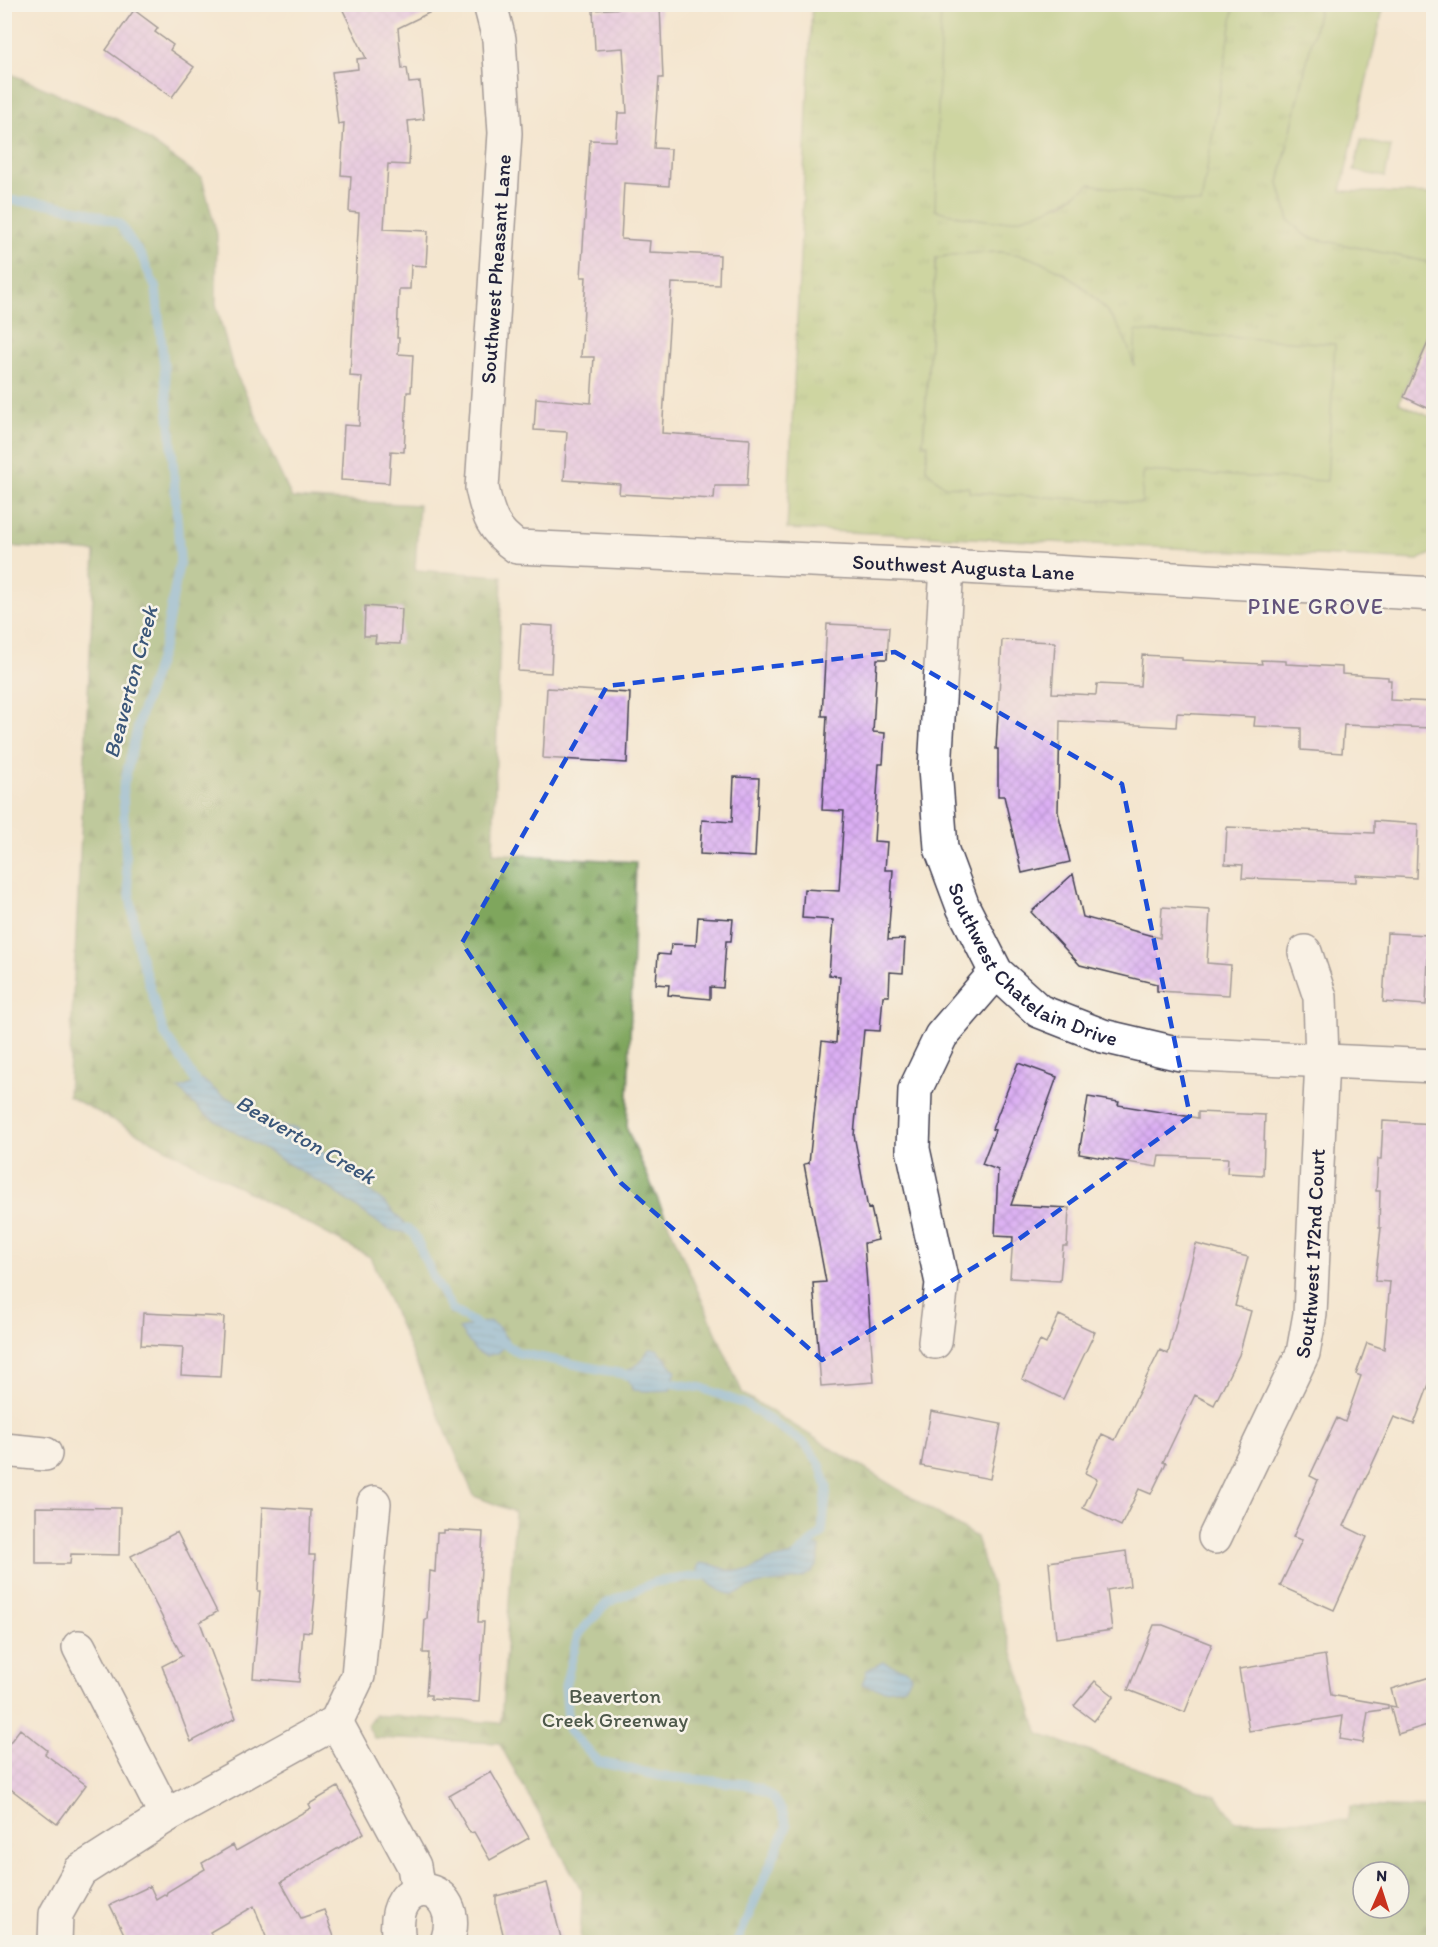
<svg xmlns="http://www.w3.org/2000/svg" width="1438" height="1947" viewBox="0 0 1438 1947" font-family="Itim,sans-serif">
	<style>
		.grass { fill: url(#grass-tufts); stroke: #607152; stroke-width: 1.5; fill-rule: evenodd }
		.forest { fill: url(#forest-firs); stroke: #50644c; stroke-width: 1.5; fill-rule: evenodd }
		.park { fill: #9fc069; stroke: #607152; stroke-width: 1.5 }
		.water { fill: url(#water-rules); stroke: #406488; stroke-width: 1.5 }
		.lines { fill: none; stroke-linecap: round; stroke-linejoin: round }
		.stream { stroke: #5fa5d5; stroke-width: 9 }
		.building { fill: url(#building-cross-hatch) }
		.street-casing { stroke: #423f51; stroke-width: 36 }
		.street { stroke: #fff; stroke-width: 33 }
		.marked { fill: none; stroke: #1d4ed8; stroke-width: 4.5; stroke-dasharray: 12 8; stroke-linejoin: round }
		.labels { text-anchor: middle; stroke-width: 5; stroke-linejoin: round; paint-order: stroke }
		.street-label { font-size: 21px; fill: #22223b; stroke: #f7f3e8 }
		.park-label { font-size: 21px; fill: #4e594b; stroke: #f7f3e8 }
		.neighbourhood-label { font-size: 22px; letter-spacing: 1.5px; fill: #63537b; stroke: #f7f3e8 }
		.water-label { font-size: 22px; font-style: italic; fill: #3a5679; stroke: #f7f3e8 }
	</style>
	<defs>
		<pattern id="grass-tufts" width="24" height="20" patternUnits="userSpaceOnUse" patternTransform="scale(1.5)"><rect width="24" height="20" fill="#9fc069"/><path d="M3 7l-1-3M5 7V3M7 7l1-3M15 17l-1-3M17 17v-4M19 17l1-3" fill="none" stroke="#819c58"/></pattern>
		<pattern id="forest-firs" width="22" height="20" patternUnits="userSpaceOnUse" patternTransform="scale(1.5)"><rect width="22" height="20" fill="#7fa65d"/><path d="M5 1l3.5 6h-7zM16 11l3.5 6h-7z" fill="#68874e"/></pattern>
		<pattern id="water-rules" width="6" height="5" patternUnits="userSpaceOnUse" patternTransform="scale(1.5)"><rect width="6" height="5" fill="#5fa5d5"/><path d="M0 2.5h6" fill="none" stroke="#4e86ae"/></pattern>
		<pattern id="building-cross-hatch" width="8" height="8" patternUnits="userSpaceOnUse" patternTransform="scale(1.5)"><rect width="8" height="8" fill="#dbaff3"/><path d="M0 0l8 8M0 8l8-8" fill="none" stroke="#bc96d1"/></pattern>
	</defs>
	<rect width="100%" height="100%" fill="#f7f3e8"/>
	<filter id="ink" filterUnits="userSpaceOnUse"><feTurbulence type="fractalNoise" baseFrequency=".0167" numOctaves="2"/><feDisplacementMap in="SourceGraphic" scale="12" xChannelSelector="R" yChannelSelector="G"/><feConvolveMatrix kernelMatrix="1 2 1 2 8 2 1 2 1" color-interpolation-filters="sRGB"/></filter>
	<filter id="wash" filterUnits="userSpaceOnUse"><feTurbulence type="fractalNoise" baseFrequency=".008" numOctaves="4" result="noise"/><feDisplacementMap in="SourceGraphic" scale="24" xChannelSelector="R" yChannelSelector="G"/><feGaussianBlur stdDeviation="1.35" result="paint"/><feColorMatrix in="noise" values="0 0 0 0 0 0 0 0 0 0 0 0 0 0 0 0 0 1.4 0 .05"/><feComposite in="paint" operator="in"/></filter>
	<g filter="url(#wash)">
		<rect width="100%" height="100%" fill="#f4e6cf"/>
		<path class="grass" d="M812,5H941V25L955,215L997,221L1062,204L1080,191L1102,173L1157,5H1320L1279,183L1289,220L1302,233L1311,238L1433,260V321L1399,403L1433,418V553L1418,560L787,529ZM1001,252L1025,256L1064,273L1102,306L1142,503L969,492V487L944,486L926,469L928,444L923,443L936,258L959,254Z"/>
		<path class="forest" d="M4,71L123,122L202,178L217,234L216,304L233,368L253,408L271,453L292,498L419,505L415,570L502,576L493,853L636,862L627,1129L743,1394L976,1537L1039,1734L1217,1796L1235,1821L1347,1820L1350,1806L1433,1808V1942H580L582,1891L499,1743L374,1738L367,1725L374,1715L501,1723L515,1512L474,1496L370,1257L68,1096L95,552L5,546ZM1363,1872H1399V1908H1363Z"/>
		<path class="park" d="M1214,4L1234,8L1201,204L1090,184C1065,203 1027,222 995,221C975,219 954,215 935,210L941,5Z
			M1320,5H1384L1341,191L1433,194V263L1311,238L1302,233L1289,220L1279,183Z
			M1361,140L1391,147L1385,177L1354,171Z
			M1001,252C1009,253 1017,254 1024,256C1067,268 1109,303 1127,344C1130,351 1132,359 1134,366L1136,331L1335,344L1327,481L1143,471L1142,503L969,492V487L944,486L926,469L928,444H923L936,258L959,254Z"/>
		<path class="water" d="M203,1080L221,1095L239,1103L270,1125L296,1128L345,1172L385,1203L414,1234L387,1229L331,1189L204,1114L179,1089Z
			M489,1321L498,1327L509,1342L498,1353L485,1356L475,1350L459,1329Z
			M649,1349H657L676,1371L670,1390L648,1391L633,1390L625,1372L640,1363Z
			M811,1545L820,1547C819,1553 819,1561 816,1566C804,1585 775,1580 756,1585C748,1587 738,1595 730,1594C715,1591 706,1580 697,1569L700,1563L713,1565L727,1570L750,1571L767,1561L790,1556Z
			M883,1662L908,1671L911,1677L905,1687L885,1690L862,1685L867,1670Z"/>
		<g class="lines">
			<path class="stream" d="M4,200L44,203L85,211L119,223L142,257L156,289L171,433L180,560L164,645L140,717L123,788L126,868L138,948L164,1033L202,1091
				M406,1228L414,1234L434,1279L452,1309L485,1330
				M496,1338L519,1353L638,1377
				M660,1381L702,1388L747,1405L805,1444L820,1465L827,1487L822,1533L797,1556
				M714,1574L655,1582L607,1603L578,1635L565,1686L569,1731L599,1762L660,1776L745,1784L760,1789L772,1797L782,1811L787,1826L737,1942"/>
		</g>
		<g id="blocks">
			<path class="building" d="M340,4H447L398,28L402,69L407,68L409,83L420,82L424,119L408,121L410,144L409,165L388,164L384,229L428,231L426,266L411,265L410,289H399L397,338H399L398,354L413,355L411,392H407L404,452L391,451L389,483L341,480L344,425L359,426L362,377L350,376L359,213L349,212L351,176L341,175L344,123L338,124L332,72L358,69L357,59L366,58Z
				M660,6L663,78H659L654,148L671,149L669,186L624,183L621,239L650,241L649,252L720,255L719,285L672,283L662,433L750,439L747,486H715L714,499L619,494L620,484L564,480L567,432L534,430L536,398L591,403L594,357H581L586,277H581L590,140L616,141L618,113H627L623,48L595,50L593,10Z
				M134,10L158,28L155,32L173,45L170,50L194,67L172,97L106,50Z
				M1434,329V411L1404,397Z
				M365,606L402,609L400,644L375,643L376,636H364Z
				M521,624L553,626L551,673L518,671Z
				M827,624L889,627L887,659H877L873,732L885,733L883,764H879L874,841L887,842L885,870H893L888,940L905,939L903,973L890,972L889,996H883L880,1031L864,1030L854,1135L868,1209L871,1208L878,1240L864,1243L874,1382L821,1386L813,1283L826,1282L804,1164L809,1163L822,1041L836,1043L840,976L829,975L833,920L802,918L804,889L839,891L844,811L822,810L827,716H822Z
				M1002,640L1055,642L1052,693L1096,695L1097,684L1140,686L1142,655L1182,657V660L1262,664L1261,660L1286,661V664L1342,667V674L1388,677V680H1391L1390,700L1434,702V728L1344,725L1342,753L1301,750V728L1254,726L1255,717L1177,713L1176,727L1060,721L1058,812L1070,862L1022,873L1004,796H998V749H996Z
				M547,688L630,693L627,763L543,758Z
				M734,777L759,778L755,857L700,854L702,820L732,822Z
				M1374,821L1418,824L1416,878L1356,875V882L1242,878L1243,865L1225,864L1227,827L1374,833Z
				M1073,874L1083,917L1160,938L1162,907L1210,910L1207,963L1231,965L1229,995L1157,991V984L1080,965L1031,912Z
				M698,917L733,919L731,941H726L723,988L710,987V999L668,995L669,985L656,984L658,954L670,955L671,944L696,945Z
				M1387,933L1429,935L1426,1005L1383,1002Z
				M1018,1063L1057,1077L1011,1205L1069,1208L1067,1246H1063L1060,1281L1010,1278L1013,1237L995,1236L998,1170L982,1164L995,1130L992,1129Z
				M1088,1097L1119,1102L1118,1105L1198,1118V1112L1265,1115L1263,1175L1227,1173L1228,1158L1159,1156L1157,1167L1079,1154Z
				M1383,1121L1434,1124V1208L1430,1251H1434V1371L1414,1424L1394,1417L1344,1526L1367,1537L1334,1610L1280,1586L1302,1540L1293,1537L1318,1480L1310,1476L1337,1418L1345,1422L1361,1376L1356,1374L1367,1343L1384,1349L1390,1282L1375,1281L1381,1228H1379L1380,1191H1376L1378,1159H1381Z
				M1196,1244L1248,1257L1235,1306L1251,1311L1239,1355L1214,1405L1195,1395L1163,1462L1166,1463L1151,1494L1139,1489L1121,1526L1083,1508L1097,1479L1085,1473L1102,1434L1115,1440L1160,1350L1168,1354Z
				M143,1313L224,1317L220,1377L181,1375L183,1347L141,1345Z
				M1059,1315L1095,1332L1063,1399L1022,1379L1040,1341L1046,1344Z
				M931,1411L1001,1424L990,1479L921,1466Z
				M36,1507L120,1508L119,1555L71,1554L70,1564H36Z
				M262,1507L311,1510L309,1555H315L313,1595H315L311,1632L303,1631L299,1682L253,1678L260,1591H258Z
				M444,1530L483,1532L478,1622H484L479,1702L431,1699V1695H426L429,1653H423L425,1619H427L430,1571L435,1572L437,1533H444Z
				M177,1532L217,1612L200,1622L236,1718L191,1742L162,1666L182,1656L131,1556Z
				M1126,1551L1130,1586L1107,1590L1112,1630L1056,1638L1049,1562Z
				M1154,1625H1163L1212,1644L1185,1712L1128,1690Z
				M1325,1655L1331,1695L1388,1705V1709L1368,1712L1363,1743L1340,1739L1343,1716L1249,1731L1239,1669Z
				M1430,1677L1434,1691V1723L1398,1734L1390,1706L1396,1707L1391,1689Z
				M1095,1681L1114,1696L1094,1721L1074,1706Z
				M20,1729L47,1750L45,1754L86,1785L57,1824L4,1784V1750Z
				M491,1772L529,1838L490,1860L474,1832L470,1833L449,1796Z
				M338,1787L364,1833L281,1882L301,1918L324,1910L336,1942H268L254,1906L210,1932L215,1942H128L110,1905L150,1886L156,1899L164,1894L166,1895L167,1892L205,1869L202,1863L233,1845L236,1851L311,1808L309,1804Z
				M547,1883L562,1942H505L496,1906V1896Z"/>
		</g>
	</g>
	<g filter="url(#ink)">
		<use href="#blocks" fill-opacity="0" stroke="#423f51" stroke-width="1.5"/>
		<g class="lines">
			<g class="street-casing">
				<g id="street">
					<path id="s1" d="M490,4L499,39L505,133L482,488C488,516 493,531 517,547L947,566L1434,594"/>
					<path id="s2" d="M947,566L935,769L941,848L963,907L996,972L1039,1011L1103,1036L1180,1054L1434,1066"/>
					<path d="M935,1342L942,1283L913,1149L915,1090L941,1036L996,972"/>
					<path d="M4,1450L45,1454"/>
					<path id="s3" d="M1215,1537L1303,1353L1310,1314L1322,1060L1320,997L1305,952"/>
					<path d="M79,1647L166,1816L336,1722L358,1676L374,1503"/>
					<path d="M336,1722L414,1866L418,1891"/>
					<path d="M55,1942L56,1914L80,1871L166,1816"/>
					<path d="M399,1942C386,1866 468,1881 447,1942"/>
				</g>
			</g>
			<use href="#street" class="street"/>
		</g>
	</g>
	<path d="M0 0H1438V1947H0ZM895,652L1122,784L1190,1116L1012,1244L822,1360L621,1183L462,943L607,686Z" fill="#f4e6cf" fill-opacity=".55" fill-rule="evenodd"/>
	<path class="marked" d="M895,652L1122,784L1190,1116L1012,1244L822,1360L621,1183L462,943L607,686Z"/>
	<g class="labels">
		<g class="street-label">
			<text transform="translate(496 269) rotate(-86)" y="7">Southwest Pheasant Lane</text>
			<text dy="7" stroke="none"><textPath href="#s1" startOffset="1004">Southwest Augusta Lane</textPath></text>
			<text dy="7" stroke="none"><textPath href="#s2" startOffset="440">Southwest Chatelain Drive</textPath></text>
			<text dy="7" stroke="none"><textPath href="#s3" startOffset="304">Southwest 172nd Court</textPath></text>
		</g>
		<g class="park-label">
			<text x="615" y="1703">Beaverton<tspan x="615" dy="24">Creek Greenway</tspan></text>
		</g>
		<g class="neighbourhood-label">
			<text x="1316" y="614">PINE GROVE</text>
		</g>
		<g class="water-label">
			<text transform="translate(130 682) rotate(-75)" y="8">Beaverton Creek</text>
			<text transform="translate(306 1139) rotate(30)" y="8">Beaverton Creek</text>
		</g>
	</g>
	<rect width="1438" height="1947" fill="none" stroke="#f7f3e8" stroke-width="24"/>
	<g transform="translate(1381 1890) rotate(3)"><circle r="28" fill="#f7f3e8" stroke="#a29fa3" stroke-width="1.5"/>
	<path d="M0-4.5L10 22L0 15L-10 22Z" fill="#c8321e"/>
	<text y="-9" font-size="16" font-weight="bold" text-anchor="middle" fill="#22223b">N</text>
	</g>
</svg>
